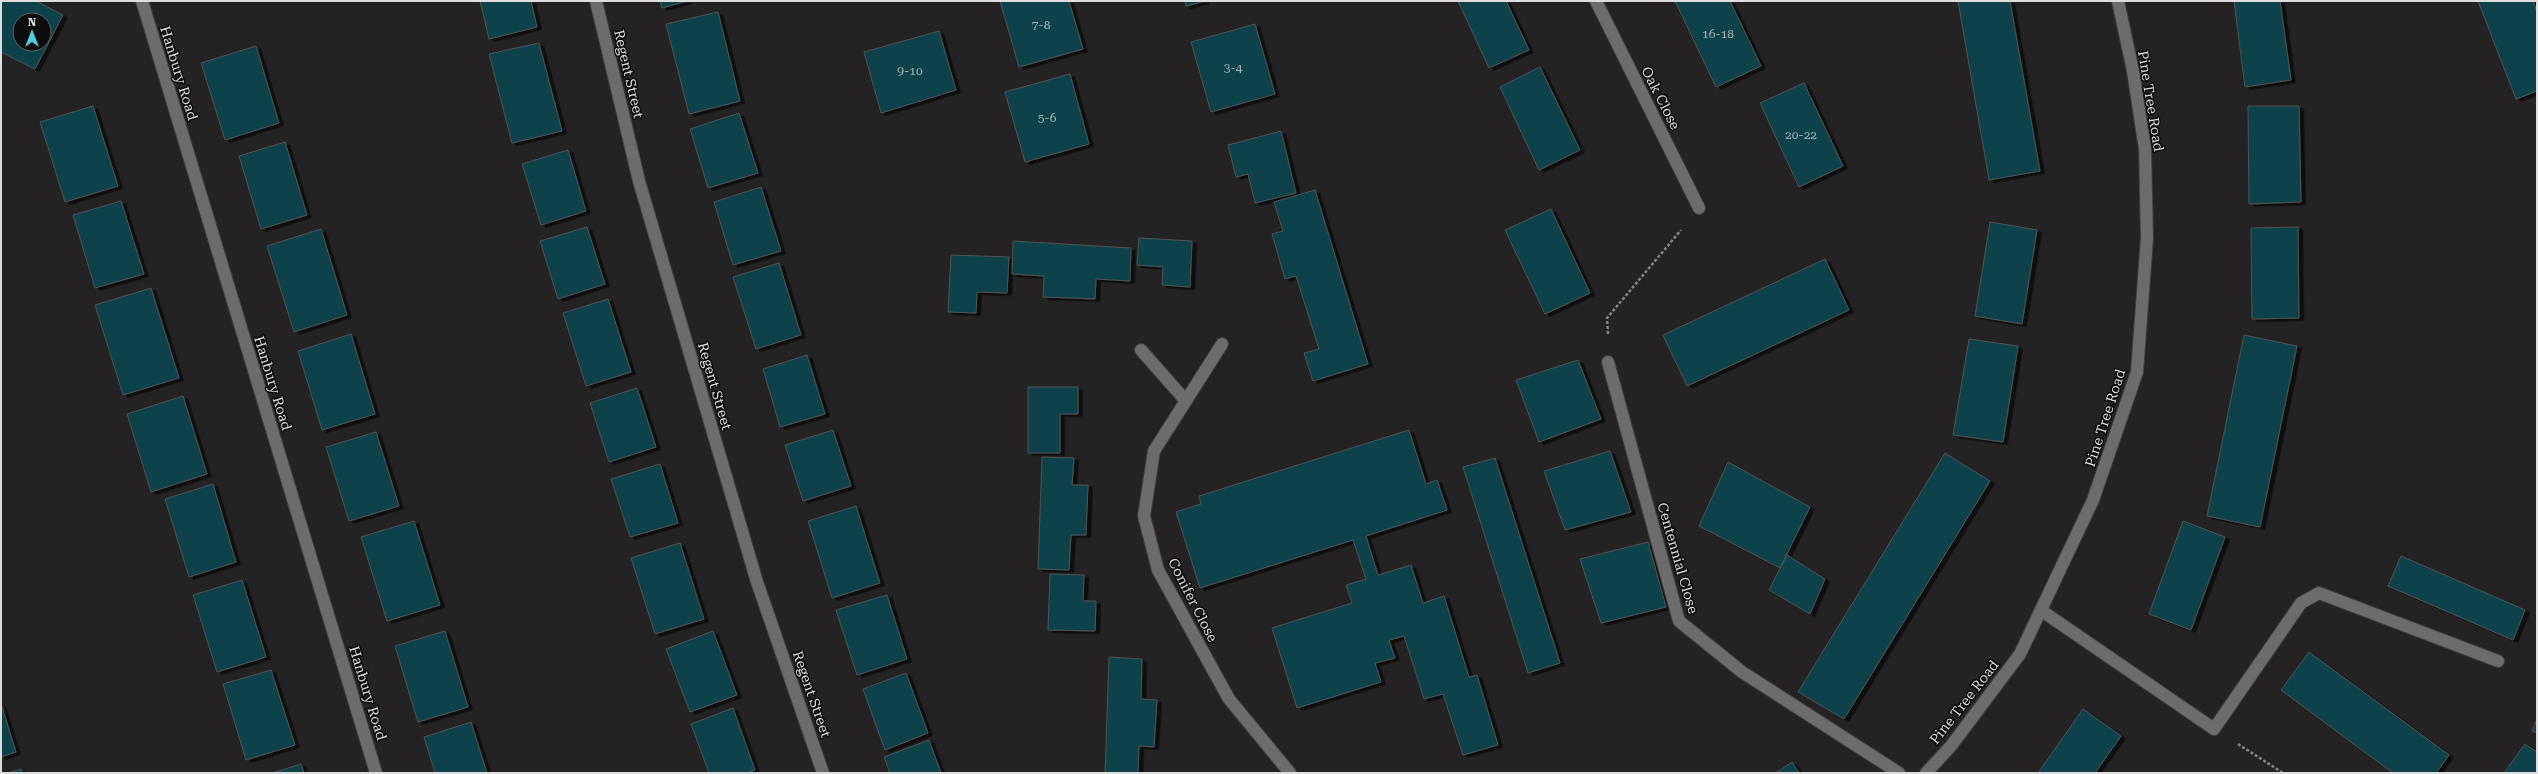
<svg xmlns="http://www.w3.org/2000/svg" width="2538" height="774" viewBox="0 0 2538 774" font-family="'Roboto Serif',serif">
	<style>
		.building { fill: #0c434b; stroke: #505354; fill-rule: evenodd; filter: url(#shadow) }
		.lines { fill: none; stroke-linecap: round; stroke-linejoin: round }
		.minor-casing { stroke: #3f3d3f; stroke-width: 14 }
		.path { stroke: #868586; stroke-width: 2.5; stroke-dasharray: 3 2; stroke-linecap: butt }
		.minor { stroke: #6e6b6d; stroke-width: 12 }
		.labels { text-anchor: middle; stroke-width: 3; stroke-linejoin: round; paint-order: stroke }
		.number-label { font-size: 12px; fill: #aab6b9 }
		.street-label { font-size: 14px; fill: #deddde; stroke: #0d0c0c }
	</style>
	<defs>
		<filter id="shadow"><feDropShadow dx="4.5" dy="2.5" stdDeviation="0" flood-color="#0009"/></filter>
	</defs>
	<rect width="100%" height="100%" fill="#242223"/>
	<path class="building" d="M1,1H36L63,15L35,69L1,52ZM20,20H44V44H20Z
		M480,1H531L537,27L489,39Z
		M660,1H687L662,8Z
		M1000,1H1069L1083,49L1019,67Z
		M1185,1H1205L1186,6Z
		M1458,1H1506L1529,50L1489,68Z
		M1675,1H1730L1761,66L1716,87Z
		M1958,1H2010L2040,171L1989,180Z
		M2234,1H2280L2291,80L2245,87Z
		M2478,1H2533L2537,12V91L2516,99Z
		M718,12L740,101L689,114L666,24Z
		M1255,24L1275,94L1211,112L1191,42Z
		M939,31L956,90L881,113L864,52Z
		M539,43L562,131L512,143L489,54Z
		M256,46L279,123L225,140L201,63Z
		M1540,67L1580,150L1539,170L1500,87Z
		M1070,74L1089,144L1025,162L1005,92Z
		M1804,83L1843,166L1799,187L1760,103Z
		M93,106L118,186L65,202L40,122Z
		M2248,106H2299L2301,202L2249,204Z
		M739,113L758,173L708,188L690,129Z
		M1281,131L1296,193L1255,203L1248,174L1236,177L1228,145Z
		M285,142L307,215L261,229L239,156Z
		M568,150L586,211L541,225L522,164Z
		M761,187L781,251L733,265L714,202Z
		M1315,190L1368,364L1313,381L1304,353L1319,349L1296,276L1285,279L1272,234L1283,231L1274,202Z
		M121,201L144,274L95,288L73,215Z
		M1551,209L1590,293L1545,314L1505,230Z
		M1990,222L2037,230L2022,324L1975,316Z
		M587,227L605,284L558,299L540,241Z
		M2298,227L2299,318L2252,319L2251,228Z
		M321,229L347,315L294,332L267,246Z
		M1139,238L1192,241L1190,287L1162,285L1163,267L1137,265Z
		M1013,241L1131,248L1130,281L1096,279L1095,299L1043,297L1044,276L1012,274Z
		M951,255L1009,257L1007,293L977,292L976,313L948,312Z
		M1825,259L1849,310L1687,386L1663,335Z
		M779,263L801,335L756,349L733,277Z
		M151,288L179,378L123,395L95,305Z
		M608,299L631,372L586,386L563,313Z
		M351,334L375,414L322,430L298,351Z
		M2244,335L2297,346L2260,527L2207,516Z
		M1969,339L2018,346L2003,442L1953,435Z
		M807,355L825,414L780,427L763,369Z
		M1578,360L1601,419L1539,442L1516,380Z
		M1028,387H1078V414H1060V453H1028Z
		M637,388L656,447L609,462L590,403Z
		M183,396L207,474L151,492L127,414Z
		M833,430L851,486L803,501L785,445Z
		M1409,430L1426,484L1437,480L1447,510L1366,536L1378,575L1411,565L1423,603L1444,596L1469,677L1477,675L1498,745L1463,755L1443,694L1424,699L1404,636L1389,640L1395,658L1375,663L1381,682L1297,708L1272,628L1352,603L1346,585L1366,579L1353,540L1200,588L1176,512L1201,504L1199,496Z
		M376,432L399,506L349,521L326,447Z
		M1610,451L1631,512L1565,530L1544,471Z
		M1945,453L1990,481L1844,719L1798,692Z
		M1042,457L1074,458L1072,485H1088L1086,535H1071L1069,570L1038,569Z
		M1495,458L1560,663L1528,673L1463,467Z
		M1728,462L1810,507L1780,568L1699,526Z
		M660,464L678,523L630,537L611,479Z
		M213,484L236,562L189,577L165,499Z
		M856,506L880,583L832,598L808,521Z
		M414,521L440,605L387,621L361,537Z
		M2183,521L2225,537L2191,630L2149,614Z
		M1648,542L1666,607L1601,623L1580,559Z
		M680,543L704,619L655,634L631,558Z
		M1787,555L1825,579L1810,614L1769,590Z
		M2401,556L2525,610L2513,640L2388,586Z
		M1050,574L1084,575L1083,601H1096L1095,631L1048,630Z
		M242,580L266,657L217,672L193,595Z
		M887,595L907,659L857,675L836,610Z
		M445,631L468,707L418,722L395,646Z
		M713,631L737,695L690,712L666,649Z
		M2309,652L2449,755L2436,773H2393L2281,690Z
		M1109,657L1142,659L1141,699L1157,700L1154,747L1139,746L1138,773H1105Z
		M271,670L295,745L246,760L223,684Z
		M906,673L928,733L885,750L863,689Z
		M1,704L16,752L1,757Z
		M733,708L755,770L747,773H709L691,724Z
		M2083,709L2121,736L2095,773H2038Z
		M2537,719V733L2532,731Z
		M471,722L487,773H435L424,737Z
		M929,740L941,773H890L884,757Z
		M2525,744L2537,752V773H2504Z
		M1792,762L1799,773H1776Z
		M301,764L304,773H272Z
		M21,769L22,773H8Z"/>
	<g class="lines">
		<g class="minor-casing">
			<path id="minor" d="M142,1L376,773
				M596,1L639,181L757,582L823,773
				M1596,1L1699,208
				M1222,344L1154,451L1144,516L1158,570L1229,699L1290,773
				M1141,350L1186,401
				M1608,362L1679,621L1742,672L1899,773
				M2042,611L2214,729L2301,603L2319,593L2498,661
				M1926,773L1951,746L2020,654L2093,500L2137,372L2147,238L2145,149L2133,71L2118,1"/>
		</g>
		<path class="path" d="M1608,334L1607,318L1681,230
			M2238,744L2283,773"/>
		<use href="#minor" class="minor"/>
	</g>
	<g class="labels">
		<g class="number-label">
			<text x="1041" y="29">7-8</text>
			<text x="1718" y="38">16-18</text>
			<text x="1233" y="72">3-4</text>
			<text x="910" y="75">9-10</text>
			<text x="1047" y="122">5-6</text>
			<text x="1801" y="139">20-22</text>
		</g>
		<g class="street-label">
			<text transform="translate(179 73) rotate(73)" y="5">Hanbury Road</text>
			<text transform="translate(629 74) rotate(77)" y="5">Regent Street</text>
			<text transform="translate(1661 98) rotate(63)" y="5">Oak Close</text>
			<text transform="translate(2151 101) rotate(81)" y="5">Pine Tree Road</text>
			<text transform="translate(273 383) rotate(73)" y="5">Hanbury Road</text>
			<text transform="translate(715 386) rotate(74)" y="5">Regent Street</text>
			<text transform="translate(2105 418) rotate(-72)" y="5">Pine Tree Road</text>
			<text transform="translate(1678 558) rotate(74)" y="5">Centennial Close</text>
			<text transform="translate(1193 600) rotate(63)" y="5">Conifer Close</text>
			<text transform="translate(368 693) rotate(73)" y="5">Hanbury Road</text>
			<text transform="translate(812 694) rotate(71)" y="5">Regent Street</text>
			<text transform="translate(1964 702) rotate(-52)" y="5">Pine Tree Road</text>
		</g>
	</g>
	<rect width="2538" height="774" fill="none" stroke="#deddde" stroke-width="4"/>
	<g transform="translate(32 32)"><circle r="19" fill="#0d0c0c" stroke="#616060"/>
	<path d="M0-3L7 15L0 10L-7 15Z" fill="#54cade"/>
	<text y="-6" font-size="11" font-weight="bold" text-anchor="middle" fill="#deddde">N</text>
	</g>
</svg>
